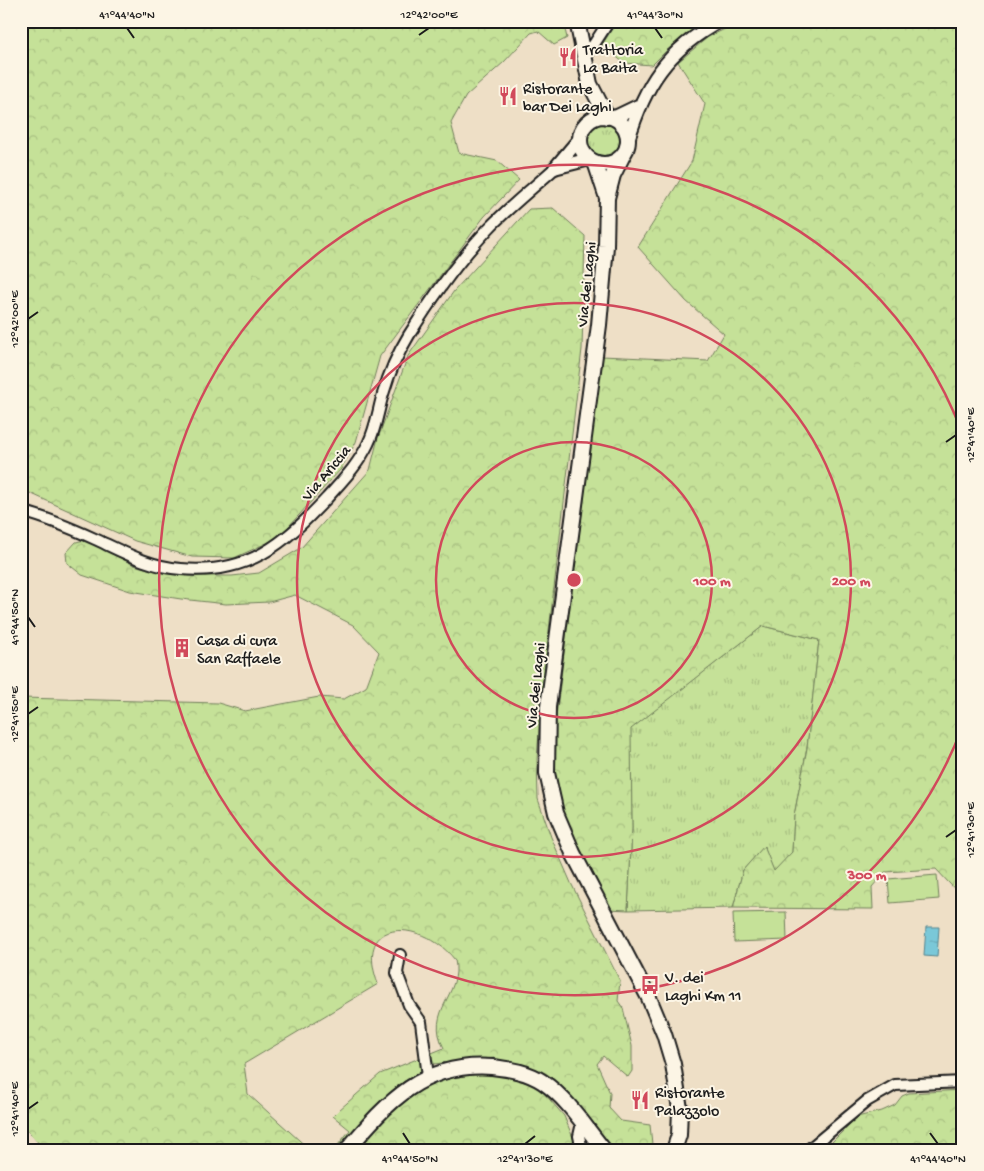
<svg xmlns="http://www.w3.org/2000/svg" width="984" height="1171" viewBox="0 0 984 1171" font-family="'Gochi Hand',sans-serif">
	<style>
		.grass { fill: url(#grass-tufts); stroke: #707e5a }
		.forest { fill: url(#forest-crowns); stroke: #707e5a }
		.pitch { fill: #c5e198; stroke: #707e5a }
		.water { fill: url(#water-ripples); stroke: #54838d }
		.lines { fill: none; stroke-linecap: round; stroke-linejoin: round }
		.minor-casing { stroke: #1c1c1c; stroke-width: 14 }
		.tertiary-casing { stroke: #1c1c1c; stroke-width: 16 }
		.secondary-casing { stroke: #1c1c1c; stroke-width: 18 }
		.minor { stroke: #fcf5e5; stroke-width: 10 }
		.tertiary { stroke: #fcf5e5; stroke-width: 12 }
		.secondary { stroke: #fcf5e5; stroke-width: 14 }
		.ticks { fill: none; stroke: #1c1c1c; stroke-width: 2 }
		.ring { fill: none; stroke: #d1495b; stroke-width: 2.5 }
		.labels { text-anchor: middle; stroke-width: 4; stroke-linejoin: round; paint-order: stroke }
		.poi-label { font-size: 16px; fill: #1c1c1c; stroke: #fcf5e5; text-anchor: start }
		.street-label { font-size: 16px; fill: #1c1c1c; stroke: #fcf5e5 }
		.centre { fill: #d1495b; stroke: #fcf5e5; stroke-width: 2.5 }
		.ring-label { font-size: 15px; text-anchor: middle; font-weight: bold; fill: #d1495b; stroke: #fcf5e5; stroke-width: 4; stroke-linejoin: round; paint-order: stroke }
		.neatline { fill: none; stroke: #1c1c1c; stroke-width: 2 }
		.ticks-label { font-size: 12px; text-anchor: middle; fill: #1c1c1c }
	</style>
	<defs>
		<pattern id="grass-tufts" width="24" height="20" patternUnits="userSpaceOnUse" patternTransform="scale(1.25)"><rect width="24" height="20" fill="#c5e198"/><path d="M3 7l-1-3M5 7V3M7 7l1-3M15 17l-1-3M17 17v-4M19 17l1-3" fill="none" stroke="#a9c082"/></pattern>
		<pattern id="forest-crowns" width="20" height="18" patternUnits="userSpaceOnUse" patternTransform="scale(1.25)"><rect width="20" height="18" fill="#c5e198"/><path d="M2 6a3 3 0 1 1 6 0M12 15a3 3 0 1 1 6 0" fill="none" stroke="#a9c082"/></pattern>
		<pattern id="water-ripples" width="26" height="14" patternUnits="userSpaceOnUse" patternTransform="scale(1.25)"><rect width="26" height="14" fill="#7ac8d8"/><path d="M2 4q2-2 4 0t4 0M15 11q2-2 4 0t4 0" fill="none" stroke="#69abb9"/></pattern>
	</defs>
	<rect width="100%" height="100%" fill="#eedfc6"/>
	<filter id="ink" filterUnits="userSpaceOnUse"><feTurbulence type="fractalNoise" baseFrequency=".02" numOctaves="2"/><feDisplacementMap in="SourceGraphic" scale="10" xChannelSelector="R" yChannelSelector="G"/><feConvolveMatrix kernelMatrix="1 2 1 2 8 2 1 2 1" color-interpolation-filters="sRGB"/></filter>
	<g filter="url(#ink)">
		<path class="grass" d="M586 140a19 19 0 1 1 38 0a19 19 0 1 1-38 0Z
			M763,626L819,640L807,748L794,816L792,853L774,872L764,847L743,870L733,908L628,910L632,828L630,729Z"/>
		<path class="forest" d="M21,21H563L567,38L554,45L538,31L531,33L504,62L466,96L451,123L459,153L497,161L519,180L484,217L380,356L356,442L341,469L278,538L234,558L192,557L135,541L21,489Z
			M617,21H704L667,50L652,65L624,63L602,45Z
			M742,21H963V898L936,869L885,872L872,887L873,909L733,908L743,870L764,846L774,871L792,852L794,816L807,748L819,640L763,626L631,729L632,828L628,910L607,909C584,866 556,820 553,770C552,758 554,744 554,732L602,356L708,361L724,334L686,301L638,247L692,161L705,104L678,62L708,37Z
			M553,208L585,236L582,349L542,690L537,759L538,799L551,837L571,883L620,981L618,1001L623,1008L632,1046V1071L628,1077L603,1056L597,1064L610,1093L609,1108L621,1121L650,1125L652,1144L645,1150H611L587,1118L528,1069L495,1058L433,1064L403,1082L340,1150H334L350,1130L333,1116L339,1110L380,1074L444,1048C424,1011 463,994 455,960C424,920 352,914 378,984L244,1064L248,1094L310,1150H45L21,1124V698L218,703L245,711L319,697L344,699L366,687L379,652L353,625L295,595L269,602L226,604L181,599L130,591L82,575L67,563L66,553L76,542L85,540L134,565L166,574L189,576H232L259,573L301,548L370,470L378,438L408,356L454,291L529,209Z
			M491,1073L537,1085L564,1116L578,1150H357C381,1123 409,1087 445,1077C460,1073 477,1074 491,1073Z
			M963,1090V1150H824L857,1117L882,1111L895,1105L902,1096L909,1093Z"/>
		<path class="pitch" d="M937,875L939,899L890,903L888,879Z
			M786,912L787,940L734,942L733,913Z"/>
		<path class="water" d="M926,927H939L937,957L924,956Z"/>
		<g class="lines">
			<g class="minor-casing">
				<path id="minor" d="M585,58L609,21
					M21,511C47,518 71,528 95,539C123,552 150,567 181,569C248,575 283,545 327,498C342,481 358,465 368,444C376,428 378,411 383,394C389,373 398,353 409,335C432,298 458,261 488,229C509,207 533,188 555,168
					M400,955L397,973L409,1005L421,1022L428,1076
					M582,1150L579,1136L582,1123
					M808,1150L867,1101L895,1085L963,1082"/>
			</g>
			<g class="tertiary-casing">
				<path id="tertiary" d="M613,118L638,106
					M628,140C645,84 667,50 720,21
					M558,167L590,159
					M555,168L581,137"/>
			</g>
			<g class="secondary-casing">
				<path id="secondary" d="M577,21L590,84L607,117
					M580 140a24 24 0 1 1 48 0a24 24 0 1 1-48 0Z
					M595,162L607,198L606,246L599,325L548,707L547,773L556,813L573,853L649,998L664,1034L673,1064L680,1109L679,1135L674,1150
					M607,198L613,175L623,155
					M347,1150C388,1101 424,1062 492,1067C510,1069 528,1072 543,1082C568,1099 585,1127 604,1150"/>
			</g>
			<use href="#minor" class="minor"/>
			<use href="#tertiary" class="tertiary"/>
			<use href="#secondary" class="secondary"/>
		</g>
	</g>
	<path class="ticks" d="M127,28L134,38M655,28L662,38M419,35L429,28M28,319L38,312M946,442L956,435M28,617L35,627M28,714L38,707M946,837L956,830M28,1109L38,1102M403,1133L410,1144M930,1133L938,1144M525,1144L535,1136"/>
	<g class="ring">
		<circle cx="574" cy="580" r="138"/>
		<circle cx="574" cy="580" r="277"/>
		<path d="M963 725A415 415 0 1 1 963 435"/>
	</g>
	<defs>
		<g id="restaurant-bare" transform="scale(1.5)"><path d="M-5-6h1v4h1v-4h1v4h1v-4h1v5L-1.5 .5V6h-2V.5L-5-1ZM5-6V6H3V1.5H1.5Q1.5-4 5-6Z" fill="#d1495b" stroke="#fcf5e5" stroke-width="2.5" paint-order="stroke"/></g>
		<g id="building-bare" transform="scale(1.5)"><path d="M-4-6H4V6H1V3H-1V6H-4ZM-2.5-4.3h1.7v1.8h-1.7ZM.8-4.3h1.7v1.8H.8ZM-2.5-1h1.7V.8h-1.7ZM.8-1h1.7V.8H.8Z" fill="#d1495b" stroke="#fcf5e5" stroke-width="2.5" paint-order="stroke"/></g>
		<g id="bus-bare" transform="scale(1.5)"><path d="M-5-6H5V4H4V6H2V4H-2V6H-4V4H-5ZM-3.5-4V0h7V-4ZM-3.5 1.2v1.5H-2V1.2ZM2 1.2v1.5H3.5V1.2Z" fill="#d1495b" stroke="#fcf5e5" stroke-width="2.5" paint-order="stroke"/></g>
	</defs>
	<g fill-rule="evenodd">
		<use href="#restaurant-bare" x="568" y="57"/>
		<use href="#restaurant-bare" x="508" y="96"/>
		<use href="#building-bare" x="182" y="648"/>
		<use href="#bus-bare" x="650" y="985"/>
		<use href="#restaurant-bare" x="640" y="1100"/>
	</g>
	<g class="labels">
		<g class="poi-label">
			<text x="583" y="54">Trattoria<tspan x="583" dy="18">La Baita</tspan></text>
			<text x="523" y="93">Ristorante<tspan x="523" dy="18">bar Dei Laghi</tspan></text>
			<text x="197" y="645">Casa di cura<tspan x="197" dy="18">San Raffaele</tspan></text>
			<text x="665" y="982">V. dei<tspan x="665" dy="18">Laghi Km 11</tspan></text>
			<text x="655" y="1097">Ristorante<tspan x="655" dy="18">Palazzolo</tspan></text>
		</g>
		<g class="street-label">
			<text transform="translate(585 284) rotate(-84)" y="6">Via dei Laghi</text>
			<text transform="translate(325 472) rotate(-50)" y="6">Via Ariccia</text>
			<text transform="translate(534 685) rotate(-84)" y="6">Via dei Laghi</text>
		</g>
	</g>
	<circle cx="574" cy="580" r="8" class="centre"/>
	<g class="ring-label">
		<text x="712" y="585">100 m</text>
		<text x="851" y="585">200 m</text>
		<text x="867" y="879">300 m</text>
	</g>
	<rect width="984" height="1171" fill="none" stroke="#fcf5e5" stroke-width="55"/>
	<rect x="28" y="28" width="928" height="1116" class="neatline"/>
	<g class="ticks-label">
		<text x="127" y="18">41°44'40"N</text>
		<text x="429" y="18">12°42'00"E</text>
		<text x="655" y="18">41°44'30"N</text>
		<text transform="translate(14 319) rotate(-90)" y="4">12°42'00"E</text>
		<text transform="translate(970 435) rotate(-90)" y="4">12°41'40"E</text>
		<text transform="translate(14 617) rotate(-90)" y="4">41°44'50"N</text>
		<text transform="translate(14 714) rotate(-90)" y="4">12°41'50"E</text>
		<text transform="translate(970 830) rotate(-90)" y="4">12°41'30"E</text>
		<text transform="translate(14 1109) rotate(-90)" y="4">12°41'40"E</text>
		<text x="410" y="1162">41°44'50"N</text>
		<text x="525" y="1162">12°41'30"E</text>
		<text x="938" y="1162">41°44'40"N</text>
	</g>
</svg>
